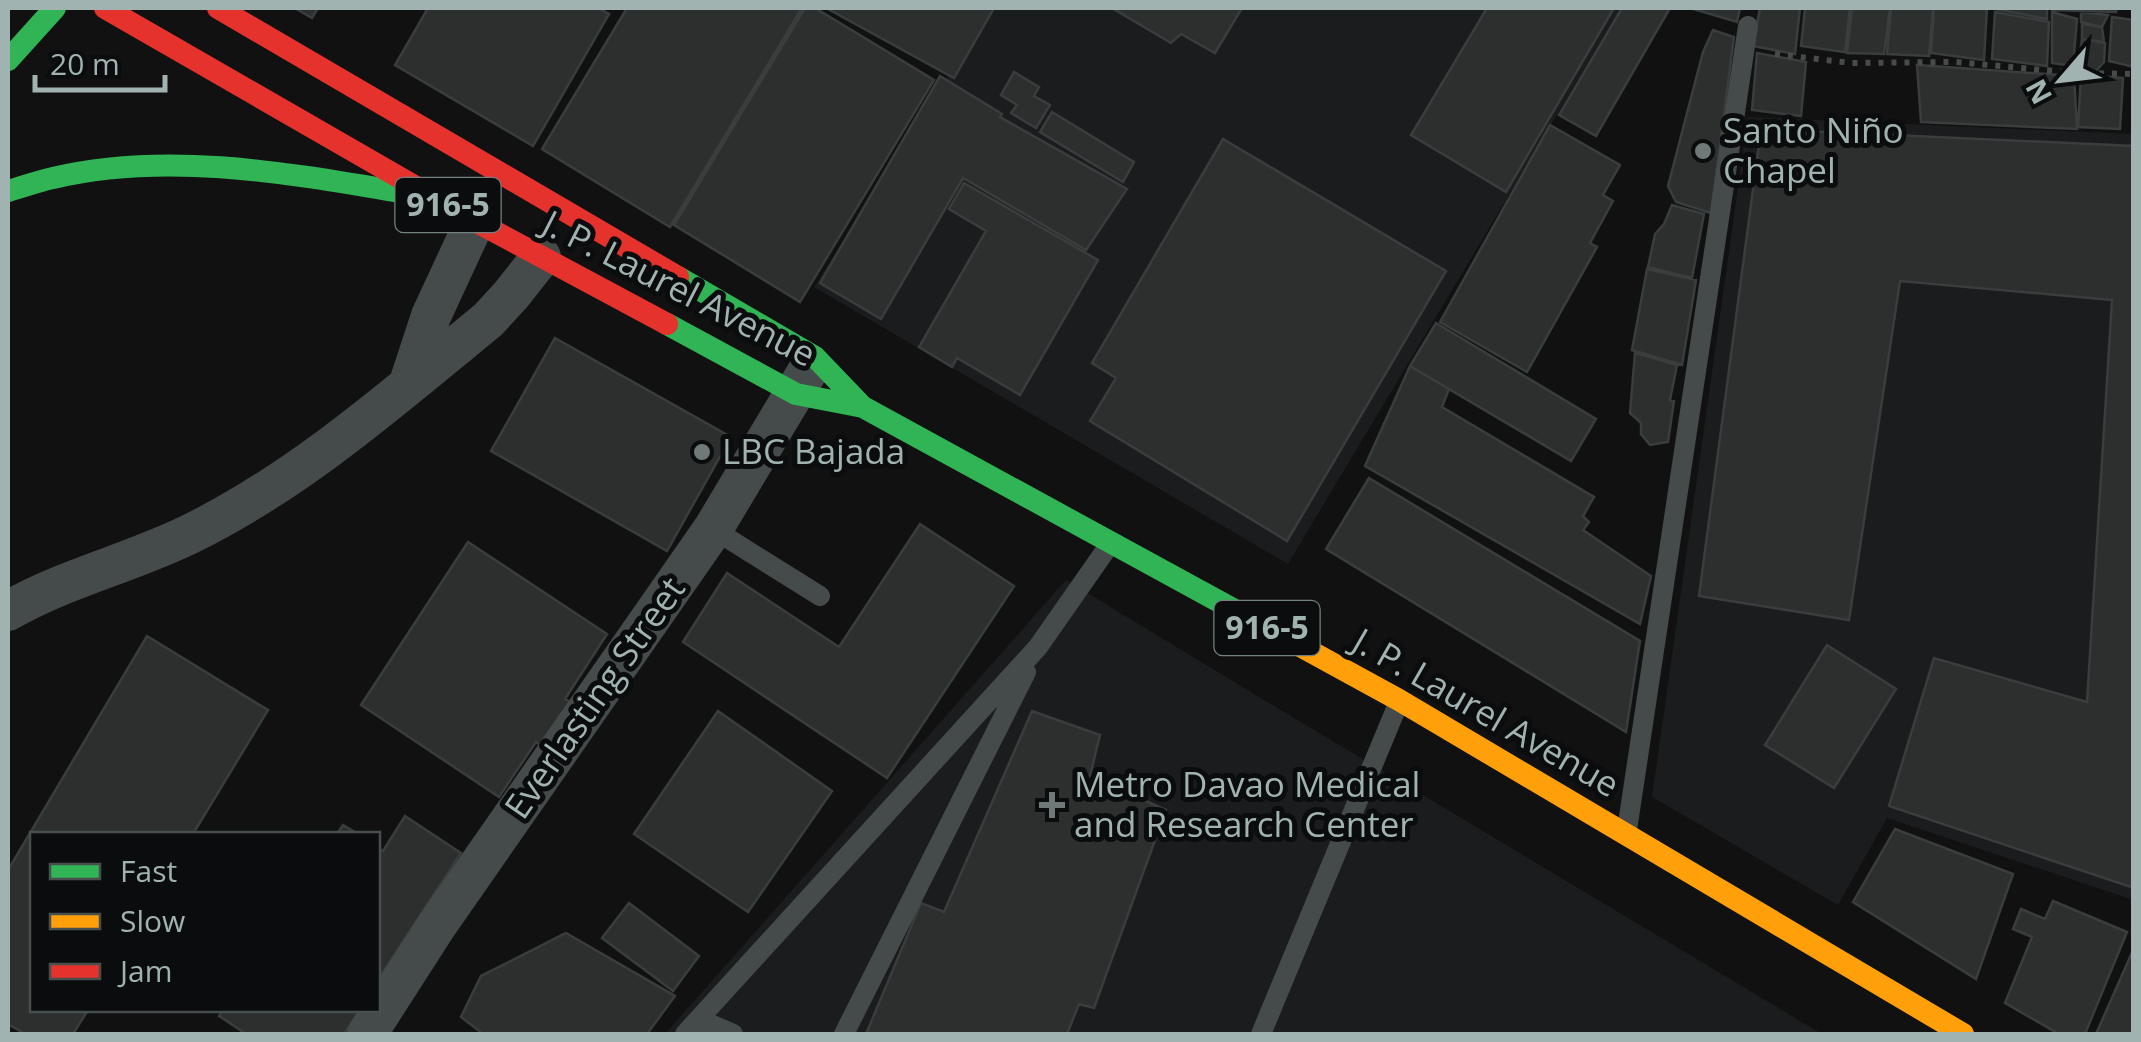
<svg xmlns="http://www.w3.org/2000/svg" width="2141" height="1042" viewBox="0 0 2141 1042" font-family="'Open Sans',sans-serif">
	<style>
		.built { fill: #1b1c1d }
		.building { fill: #2d2f2e; stroke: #393d3d; stroke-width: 2.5 }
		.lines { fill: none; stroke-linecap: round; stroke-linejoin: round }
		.path { stroke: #474b4a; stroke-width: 6; stroke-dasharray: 5 8; stroke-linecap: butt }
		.lane { stroke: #454a4a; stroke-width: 20 }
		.street { stroke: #454a4a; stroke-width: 40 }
		.fast { stroke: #30b455; stroke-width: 22 }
		.slow { stroke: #ff9f0a; stroke-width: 22 }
		.jam { stroke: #e5322d; stroke-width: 22 }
		.poi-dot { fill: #6f7a78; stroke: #0b0c0d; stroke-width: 4 }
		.labels { text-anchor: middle; stroke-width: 10; stroke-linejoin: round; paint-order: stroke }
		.shield { fill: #0b0c0d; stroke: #74817f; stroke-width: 2.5 }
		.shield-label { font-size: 32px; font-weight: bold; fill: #a1b3b0 }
		.poi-label { font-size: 35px; fill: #a1b3b0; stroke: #0b0c0d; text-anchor: start }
		.street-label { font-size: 35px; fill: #a1b3b0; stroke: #0b0c0d }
	</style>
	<rect width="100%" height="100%" fill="#111"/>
	<path class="built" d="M992,8H1621L1288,564L814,287Z
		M1748,117L2133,134V900L1887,818L1838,905L1652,797Z
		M1066,580L1264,700L1822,1034H665Z"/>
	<path class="building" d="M295,8H318L312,18Z
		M428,8H598L609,14L533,146L395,65Z
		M627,8H802L670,227L542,149Z
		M805,8H815L934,80L800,302L674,225Z
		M826,8H994L954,78Z
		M1112,8H1242L1215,53L1181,34L1171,43Z
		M1487,8H1614L1506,192L1411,135Z
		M1622,8H1670L1596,136L1559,115Z
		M1690,8H1740L1737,22Z
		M1760,8H1800L1795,54L1753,46Z
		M1805,8H1850L1845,52L1801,46Z
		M1852,8H1890L1884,54L1847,53Z
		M1891,8H1933L1929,56L1887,54Z
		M1934,8H1987L1984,60L1931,53Z
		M1995,8H2047V19L1995,9Z
		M2053,8H2116V12L2053,10Z
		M1995,12L2049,22L2047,66L1992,59Z
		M2052,12L2077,19L2073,66L2052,63Z
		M2081,12L2108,15L2102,27L2081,22Z
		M2112,17L2134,20V67L2109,61Z
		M2082,24L2102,27L2104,42L2082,39Z
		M1713,30L1734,37L1711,213L1676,202L1668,186L1703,52Z
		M2082,39L2105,43L2104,62L2096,71L2078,69Z
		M1757,53L1806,62L1801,116L1752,110Z
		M1917,65L2074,76L2077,129L1921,122Z
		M1014,72L1039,87L1034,96L1050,105L1036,128L1011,113L1017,105L1001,95Z
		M2081,75L2123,78L2120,129L2078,127Z
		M940,76L1002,114L1000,117L1127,189L1086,250L963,178L881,319L820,283Z
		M1052,112L1134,162L1123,182L1040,132Z
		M1550,125L1620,165L1603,195L1613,201L1590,243L1597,247L1527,372L1440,322Z
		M1761,129L2134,146V888L1889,806L1934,658L2087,702L2112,300L1900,281L1849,620L1699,596Z
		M1223,139L1446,271L1287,541L1090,421L1116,378L1092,363Z
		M964,183L1098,260L1020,395L957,358L952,367L919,347L986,231L949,209Z
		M1672,205L1704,214L1692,278L1648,267L1655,234L1664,224Z
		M1647,269L1696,280L1682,365L1632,350Z
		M1436,323L1596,419L1571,461L1410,366Z
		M555,338L731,437L667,551L491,451Z
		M1635,353L1677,365L1670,400L1674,401L1668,442L1650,445L1641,434V423L1630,413Z
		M1410,366L1449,389L1442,407L1594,497L1583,516L1589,522L1583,530L1651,576L1640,624L1365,466Z
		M1369,478L1640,641L1626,732L1326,549Z
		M920,524L1014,586L887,778L683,642L727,573L839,647Z
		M468,542L607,634L565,699L575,705L546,749L536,742L499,797L361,705Z
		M147,636L268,710L193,834H32V1010H88L73,1034H25L8,1024V870Z
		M1827,645L1896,689L1834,788L1765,745Z
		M718,711L832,791L748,912L634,834Z
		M1032,711L1100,735L1090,776L1166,810L1094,1008L1079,1004L1067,1034H866L921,903L944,912Z
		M405,816L461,853L379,978L386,983L378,996V848L383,851Z
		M343,825L358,834H337Z
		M1895,829L2013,874L1976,979L1853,902Z
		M2053,901L2127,932L2085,1034H2059L2005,1003L2032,937L2013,929L2021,909L2045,919Z
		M629,903L699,956L673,991L602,938Z
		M566,933L675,996L647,1034H483L461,1017L481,976Z
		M2134,948V1034H2096Z
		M223,1010H360L344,1034H246L219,1016Z"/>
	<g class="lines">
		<path class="path" d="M1775,54L1851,63L1956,62L2076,73L2134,74"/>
		<path class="lane" d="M713,529L820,596
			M1627,830L1748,26
			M699,1019L733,1034
			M685,1034L1038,647L1110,544
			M844,1034L1026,672
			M1261,1034L1398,704"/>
		<path class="street" d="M409,383L431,316L475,221
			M8,611C65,578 131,563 190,534C300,480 394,397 488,320L511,295L541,257
			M367,1034L437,925L713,529L807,372"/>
		<path class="fast" d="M8,60L55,8
			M8,191C23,187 38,181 53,178C166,151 287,173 400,192
			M678,277L815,357L863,407L1251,619
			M667,324L796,394L863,407"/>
		<path class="slow" d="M1251,619L1399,700L1963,1034"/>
		<path class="jam" d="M105,8L475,221L667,324
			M218,8L678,277"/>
	</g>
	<g class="poi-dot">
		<circle cx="1703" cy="151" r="10"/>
		<circle cx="702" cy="452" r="10"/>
		<path d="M1047 790h10v10h10v10h-10v10h-10v-10h-10v-10h10z"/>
	</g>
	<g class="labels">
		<g class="shield">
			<rect x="395.5" y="178" width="105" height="54" rx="8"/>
			<rect x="1214.5" y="601" width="105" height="54" rx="8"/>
		</g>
		<g class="shield-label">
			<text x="448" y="216">916-5</text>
			<text x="1267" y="639">916-5</text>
		</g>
		<g class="poi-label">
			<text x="1723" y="143">Santo Niño<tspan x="1723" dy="40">Chapel</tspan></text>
			<text x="722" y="464">LBC Bajada</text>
			<text x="1074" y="797">Metro Davao Medical<tspan x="1074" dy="40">and Research Center</tspan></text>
		</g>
		<g class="street-label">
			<text transform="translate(679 289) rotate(27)" y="12">J. P. Laurel Avenue</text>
			<text transform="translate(595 698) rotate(-55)" y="12">Everlasting Street</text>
			<text transform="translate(1486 713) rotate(30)" y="12">J. P. Laurel Avenue</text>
		</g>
	</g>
	<rect width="2141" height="1042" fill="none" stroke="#a1b3b0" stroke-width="20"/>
	<rect x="30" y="832" width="350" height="180" fill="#0b0c0d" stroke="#474f4e" stroke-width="2.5"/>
	<rect x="50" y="864" width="50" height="15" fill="#30b455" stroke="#474f4e" stroke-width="2.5"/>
	<text x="120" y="882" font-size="30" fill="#a1b3b0">Fast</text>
	<rect x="50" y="914" width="50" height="15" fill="#ff9f0a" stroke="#474f4e" stroke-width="2.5"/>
	<text x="120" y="932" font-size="30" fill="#a1b3b0">Slow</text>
	<rect x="50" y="964" width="50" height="15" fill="#e5322d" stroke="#474f4e" stroke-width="2.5"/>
	<text x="120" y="982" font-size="30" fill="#a1b3b0">Jam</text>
	<g transform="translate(2061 80) rotate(242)" stroke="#0b0c0d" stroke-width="8" paint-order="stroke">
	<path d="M0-8L18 38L0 25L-18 38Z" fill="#a1b3b0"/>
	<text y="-15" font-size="28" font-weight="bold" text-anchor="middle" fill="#a1b3b0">N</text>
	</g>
	<path d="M35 75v15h130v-15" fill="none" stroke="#a1b3b0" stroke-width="5"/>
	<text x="50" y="75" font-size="30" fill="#a1b3b0" stroke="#0b0c0d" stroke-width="8" paint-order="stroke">20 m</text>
</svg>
